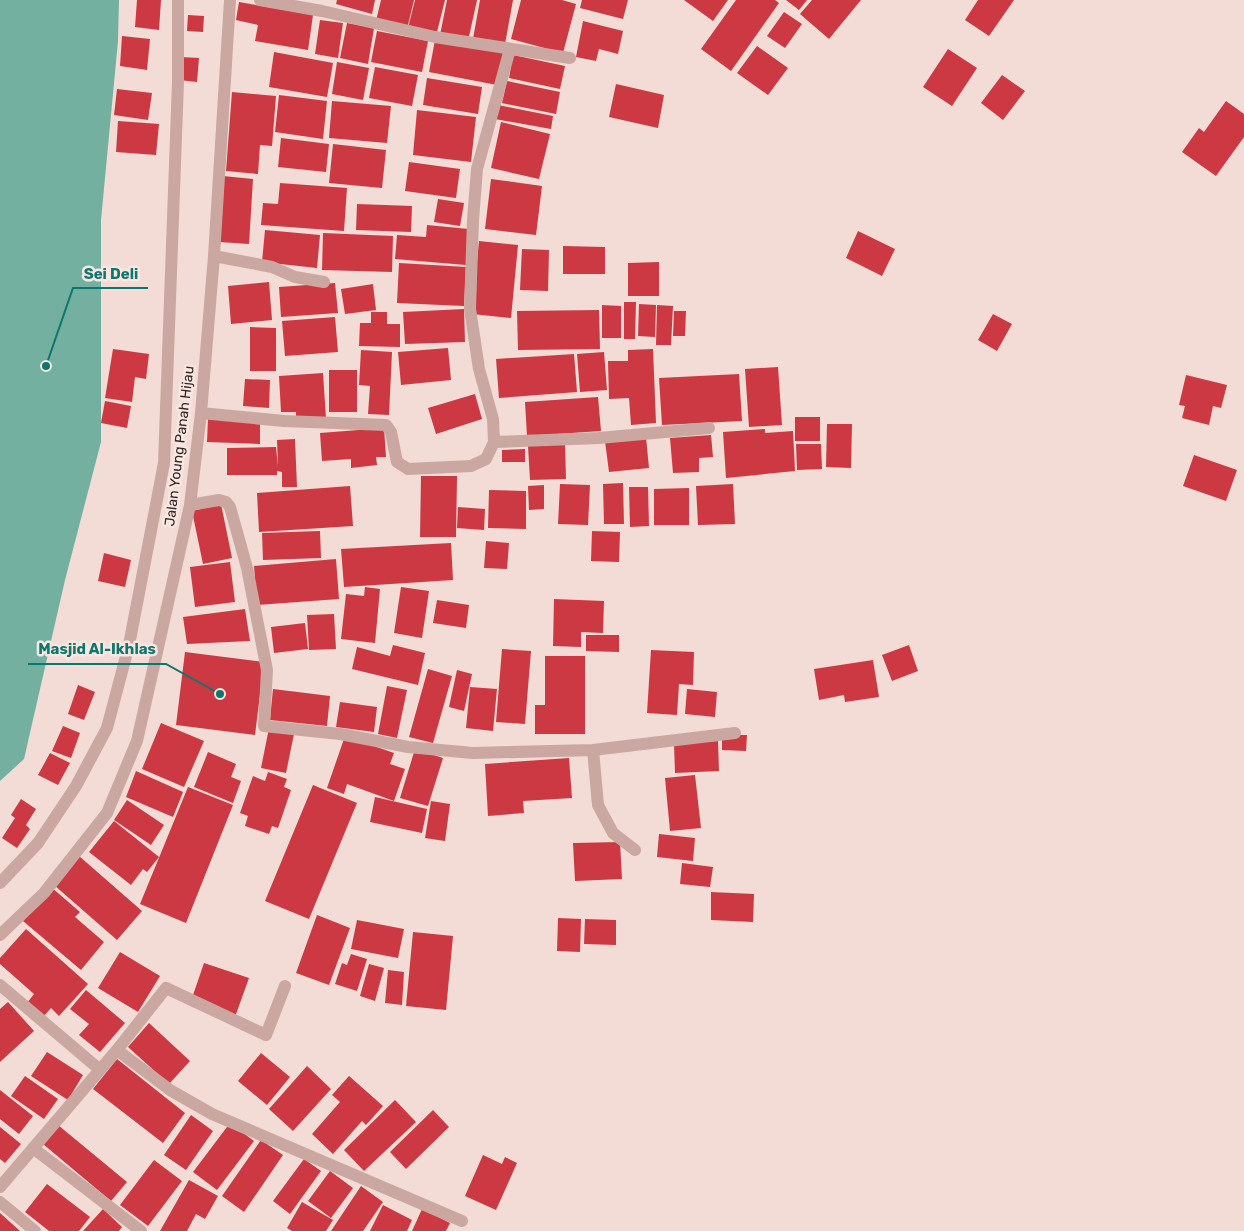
<svg xmlns="http://www.w3.org/2000/svg" width="1244" height="1231" viewBox="0 0 1244 1231" font-family="Rubik,sans-serif">
	<style>
		.water { fill: #73b0a0 }
		.building { fill: #cc3942 }
		.lines { fill: none; stroke-linecap: round; stroke-linejoin: round }
		.minor { stroke: #caa8a1; stroke-width: 12 }
		.labels { text-anchor: middle; stroke-width: 5; stroke-linejoin: round; paint-order: stroke }
		.street-label { font-size: 14px; fill: #342524; stroke: #f9e7e1 }
		.leader { fill: none; stroke: #0f766e; stroke-width: 2 }
		.callout-dot { fill: #0f766e; stroke: #f9e7e1; stroke-width: 2 }
		.callout-label { font-size: 15px; text-anchor: middle; font-weight: bold; fill: #0f766e; stroke: #f9e7e1; stroke-width: 5; stroke-linejoin: round; paint-order: stroke }
	</style>
	<rect width="100%" height="100%" fill="#f2dcd5"/>
	<path class="water" d="M0,0H119L118,41L101,220V442L65,580L24,759L0,781Z"/>
	<path class="building" d="M137,0H161L159,30L135,27Z
		M337,0H375L372,14L336,4Z
		M381,0H414L407,29L376,21Z
		M415,0H445L436,36L408,28Z
		M447,0H477L468,41L440,35Z
		M480,0H513L505,44L473,39Z
		M521,0H562L576,4L563,53L511,39Z
		M582,0H628L623,19L580,8Z
		M684,0H728L713,21Z
		M736,0H775L779,3L731,71L701,49Z
		M786,0H807L799,10Z
		M812,0H861L829,39L800,14Z
		M978,0H1014L989,36L965,20Z
		M239,2L313,15L308,50L255,41L258,25L236,20Z
		M784,12L802,24L785,48L767,36Z
		M188,15L204,16L203,32L187,31Z
		M320,20L343,23L338,58L315,54Z
		M583,21L623,31L618,54L599,49L596,61L576,57Z
		M347,23L374,28L368,64L340,58Z
		M377,31L428,41L422,72L371,62Z
		M122,36L150,39L147,70L120,66Z
		M435,40L503,53L497,85L429,72Z
		M757,46L788,68L768,95L737,73Z
		M948,49L977,68L952,106L923,87Z
		M274,52L333,63L327,97L269,87Z
		M513,55L565,66L560,89L509,78Z
		M181,57L199,58L197,82L179,80Z
		M337,62L369,68L363,100L332,94Z
		M375,67L418,75L412,106L369,98Z
		M1002,75L1025,91L1003,120L981,103Z
		M427,78L482,87L478,114L423,105Z
		M507,81L560,92L556,114L502,103Z
		M616,84L664,95L658,128L609,117Z
		M117,89L152,93L148,120L114,115Z
		M232,92L276,96L272,146L260,145L258,174L226,171Z
		M279,95L327,101L323,139L275,132Z
		M332,101L391,106L387,143L329,138Z
		M1226,101L1244,114V137L1216,176L1182,152L1199,128L1204,132Z
		M498,105L553,116L551,129L495,119Z
		M417,110L476,117L471,162L413,155Z
		M118,121L159,124L156,155L116,152Z
		M501,122L550,134L539,179L491,168Z
		M281,138L329,144L326,172L278,167Z
		M333,144L386,150L382,188L329,183Z
		M409,162L460,169L456,198L405,191Z
		M223,176L253,179L249,244L219,242Z
		M491,179L542,186L536,235L485,229Z
		M280,183L347,188L344,231L261,225L263,203L278,204Z
		M438,199L464,203L460,226L434,222Z
		M357,204L412,206L411,232L356,230Z
		M427,225L469,229L466,265L395,259L397,235L426,237Z
		M265,230L320,235L317,268L262,262Z
		M858,231L895,249L882,276L846,258Z
		M323,233L393,236L392,272L322,270Z
		M479,241L518,245L511,318L472,314Z
		M563,246L605,247V274H563Z
		M522,249L549,250L548,291L520,290Z
		M659,262V296H628V263Z
		M399,263L466,267L464,306L397,303Z
		M269,282L272,320L231,324L228,286Z
		M335,283L338,313L281,317L279,287Z
		M373,284L376,310L345,314L341,289Z
		M624,302H636L635,339H624Z
		M639,304L656,305L655,337L638,336Z
		M602,305L621,306V338H602Z
		M657,305L673,306L671,345H656Z
		M464,309L465,342L405,344L403,312Z
		M599,310L600,349L518,350L517,311Z
		M674,311H686L685,336H673Z
		M371,312H387V324H400V347L359,346L360,323H371Z
		M993,314L1012,324L997,351L978,340Z
		M335,317L338,352L285,356L282,321Z
		M250,327L276,328V371H250Z
		M448,348L451,380L401,385L398,352Z
		M113,349L149,354L146,379L135,377L132,402L105,398Z
		M653,349L656,423L631,425L629,398L609,399L608,361H628V350Z
		M361,350L392,352L389,415L368,414L370,386L359,385Z
		M604,352L607,390L580,392L577,354Z
		M574,354L577,392L499,398L496,359Z
		M778,367L782,425L749,427L745,369Z
		M329,370H357V412H329Z
		M323,373L326,419L296,421V412H281L279,376Z
		M739,374L742,421L662,425L659,378Z
		M1186,375L1227,385L1221,408L1213,406L1209,425L1182,418L1185,406L1179,405Z
		M245,379L270,380L269,408L243,406Z
		M475,394L482,419L436,434L428,408Z
		M598,397L601,431L527,436L525,402Z
		M105,401L131,406L127,428L101,423Z
		M795,417H820V441H795Z
		M208,419L260,421V444L207,442Z
		M827,424H852L851,468L826,467Z
		M384,428L386,457H376L377,465L351,468V459L322,461L320,433Z
		M765,429V433L793,431L795,471L726,478L723,432Z
		M711,435L713,457L699,458V472L673,473L670,438Z
		M646,437L649,468L609,472L605,441Z
		M295,439L297,487H282V472L277,471V475H227V448L276,447L278,467L277,440Z
		M565,444L566,479L530,480L528,446Z
		M796,444H821L822,469L797,470Z
		M525,449V462H502V450Z
		M1194,455L1237,470L1226,501L1183,486Z
		M421,476H457L456,537H420Z
		M623,483L624,524H604L603,484Z
		M560,484L590,485L588,525L558,524Z
		M733,484L735,524L698,525L696,486Z
		M544,485V509L529,510L528,486Z
		M350,486L353,526L259,532L257,493Z
		M629,487H648L649,526L630,527Z
		M689,488V525H654V489Z
		M489,490L526,491V529L488,528Z
		M221,504L232,558L203,564L192,511Z
		M458,507L485,509L484,530L457,528Z
		M320,531L321,558L263,560L262,533Z
		M592,531L620,532L619,562L591,561Z
		M486,541L509,543L507,569L484,568Z
		M451,543L453,580L344,587L341,549Z
		M104,553L131,560L125,587L98,581Z
		M336,559L339,599L257,605L254,566Z
		M230,562L235,602L195,607L190,567Z
		M365,587L380,589L375,643L341,639L346,594L364,596Z
		M401,587L429,591L422,638L394,633Z
		M554,599L604,601L603,633L581,632V647L553,646Z
		M437,600L469,605L466,628L433,623Z
		M245,609L250,641L187,644L183,617Z
		M334,614L336,649L309,650L307,615Z
		M305,623L308,649L274,653L271,627Z
		M586,635H619V652L586,651Z
		M393,645L425,653L418,685L352,669L357,647L390,656Z
		M909,645L918,671L892,681L882,655Z
		M502,649L531,651L525,724L496,722Z
		M651,650L694,652L693,685L679,684L677,715L647,713Z
		M185,652L264,662L255,735L176,725Z
		M545,656H585V734H535V705H545Z
		M873,660L879,697L845,702L844,695L819,700L814,669Z
		M428,669L452,676L433,743L409,737Z
		M457,670L472,674L464,711L449,707Z
		M78,685L95,692L84,720L68,714Z
		M387,686L407,690L397,738L378,734Z
		M470,687L497,689L493,731L466,728Z
		M273,689L330,696L327,726L270,720Z
		M687,689L717,692L715,717L685,714Z
		M340,702L377,707L374,732L336,727Z
		M161,723L204,741L184,787L142,769Z
		M63,726L80,733L71,758L52,751Z
		M269,728L294,734L286,773L261,768Z
		M722,735H747L746,751L722,750Z
		M345,736L394,753L390,764L405,769L394,801L347,784L344,794L327,788Z
		M718,741L719,771L675,773L674,743Z
		M415,749L443,758L428,806L400,798Z
		M208,752L236,764L231,777L241,781L233,803L194,787Z
		M50,753L70,763L58,785L38,775Z
		M569,758L572,798L523,801L524,813L488,816L485,764Z
		M136,771L183,792L173,817L126,797Z
		M268,772L287,779L284,787L291,790L278,828L272,826L269,834L245,826L248,816L240,813L253,776L265,781Z
		M695,775L701,828L670,831L665,778Z
		M313,785L357,803L309,919L265,901Z
		M188,787L233,805L186,923L140,904Z
		M375,797L427,809L422,833L370,822Z
		M21,799L36,809L26,825L30,829L17,848L2,838L15,818L11,815Z
		M127,800L164,825L151,845L114,820Z
		M431,801L450,804L445,841L425,838Z
		M114,821L159,857L147,872L143,869L131,885L89,852Z
		M659,834L695,838L693,861L657,857Z
		M620,842L622,879L575,881L573,843Z
		M79,856L142,911L117,940L54,885Z
		M682,863L713,867L710,887L680,884Z
		M51,887L80,912L75,917L104,942L81,970L23,921Z
		M711,892L754,894L753,922L711,920Z
		M317,915L350,928L329,985L296,973Z
		M558,918L581,919L580,952L557,951Z
		M585,919L616,920V945L584,944Z
		M357,920L404,929L398,958L351,949Z
		M26,929L88,984L59,1016L51,1008L43,1017L27,1003L34,994L0,964V958Z
		M413,932L453,936L446,1010L406,1006Z
		M120,952L160,976L138,1012L98,988Z
		M351,954L367,959L357,991L335,984L342,963L347,965Z
		M204,963L249,978L235,1017L191,1001Z
		M369,964L384,968L375,1001L360,996Z
		M388,970L404,972L402,1005L385,1003Z
		M86,990L125,1023L100,1052L79,1035L89,1024L70,1009Z
		M8,1002L34,1031L0,1062V1009Z
		M149,1023L190,1061L169,1084L128,1047Z
		M47,1052L83,1075L68,1100L31,1076Z
		M261,1053L290,1077L267,1105L238,1081Z
		M117,1059L185,1113L163,1143L93,1089Z
		M307,1066L331,1089L293,1131L269,1109Z
		M25,1076L58,1099L44,1119L11,1096Z
		M349,1076L383,1106L366,1125L362,1121L333,1154L312,1134L340,1102L332,1095Z
		M0,1090L33,1116L19,1134L0,1119Z
		M395,1100L416,1122L364,1171L344,1150Z
		M433,1110L449,1127L406,1169L390,1152Z
		M191,1115L213,1131L186,1170L164,1155Z
		M230,1123L254,1141L217,1190L193,1172Z
		M58,1125L127,1182L111,1201L43,1144Z
		M0,1127L21,1144L5,1163L0,1159Z
		M261,1140L283,1155L244,1212L222,1196Z
		M483,1155L502,1164L505,1157L517,1163L496,1210L465,1196Z
		M304,1159L321,1171L290,1214L273,1201Z
		M154,1160L182,1181L148,1226L120,1205Z
		M330,1171L353,1188L331,1218L308,1201Z
		M189,1180L218,1196L205,1219L196,1214L187,1231H160Z
		M47,1184L90,1217L79,1231H49L25,1212Z
		M361,1186L383,1202L363,1231H331Z
		M302,1202L333,1220L326,1231H292L287,1228Z
		M383,1205L412,1220L407,1231H370Z
		M103,1209L122,1227L119,1231H83Z
		M422,1209L450,1223L446,1231H412Z
		M0,1213L20,1231H0Z"/>
	<g class="lines">
		<path class="minor" d="M260,0L322,11L435,37L570,58
			M214,256L272,267L295,277L324,282
			M201,413L284,421L386,425L391,432L397,462L408,469L471,466L486,459L494,442L493,419L479,369L470,309L473,220L477,169L510,49
			M494,442L599,438L709,428
			M190,505L219,500L226,502L230,507L247,568L267,670L264,726L340,734L408,747L473,753L593,750L735,733
			M593,750L598,805L613,833L635,850
			M0,883L38,843L76,786L107,728L129,645L164,463L178,82V0
			M0,935L44,893L107,813L137,741L190,505L201,413L214,256L230,0
			M0,985L99,1069
			M117,1050L170,1090L212,1114L462,1221
			M33,1148L141,1231
			M0,1187L117,1050L166,988L266,1035L285,986
			M0,1202L35,1231"/>
	</g>
	<g class="labels">
		<g class="street-label">
			<text transform="translate(179 446) rotate(-83)" y="5">Jalan Young Panah Hijau</text>
		</g>
	</g>
	<path class="leader" d="M46 366L73 288H148M220 694L166 664H28"/>
	<g class="callout-dot">
		<circle cx="46" cy="366" r="5"/>
		<circle cx="220" cy="694" r="5"/>
	</g>
	<g class="callout-label">
		<text x="111" y="279">Sei Deli</text>
		<text x="97" y="654">Masjid Al-Ikhlas</text>
	</g>
</svg>
